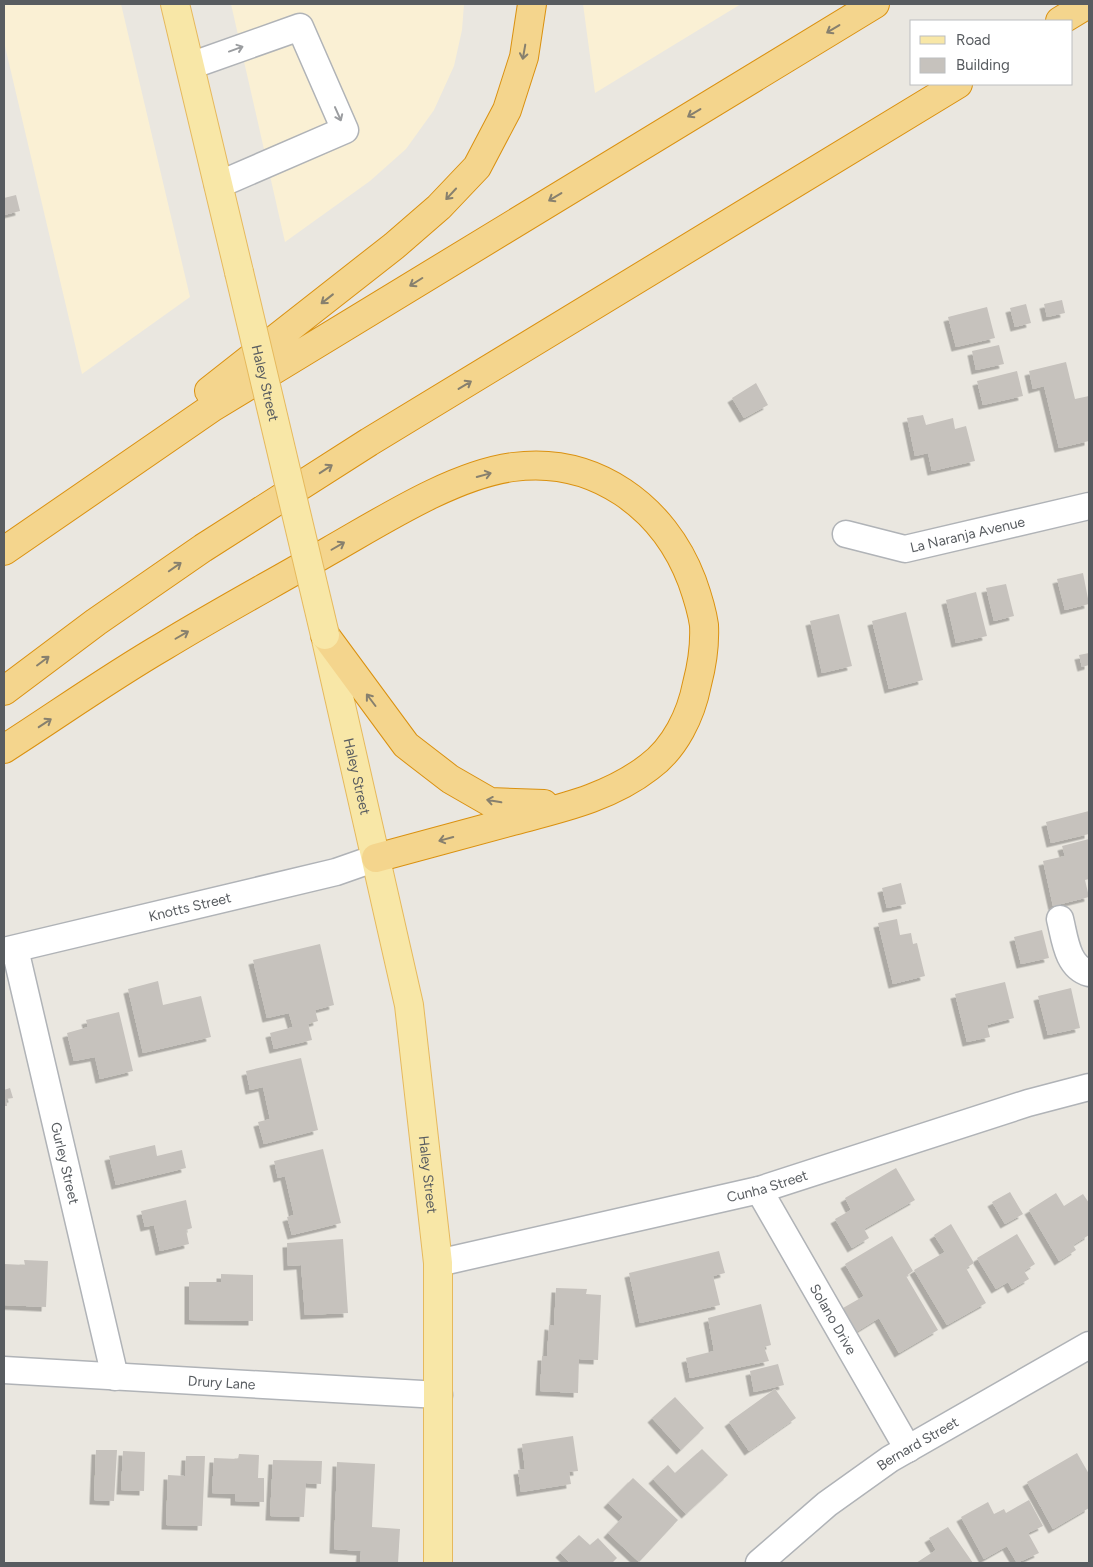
<svg xmlns="http://www.w3.org/2000/svg" width="1093" height="1567" viewBox="0 0 1093 1567" font-family="Figtree,sans-serif">
	<style>
		.commercial { fill: #faf0d4 }
		.building { fill: #c6c2bd; filter: url(#shadow) }
		.lines { fill: none; stroke-linecap: round; stroke-linejoin: round }
		.minor-casing { stroke: #b0b3b7; stroke-width: 29 }
		.major-casing { stroke: #e6b95d; stroke-width: 30 }
		.highway-casing { stroke: #da9110; stroke-width: 30 }
		.minor { stroke: #fff; stroke-width: 26 }
		.major { stroke: #f8e7a7; stroke-width: 28 }
		.highway { stroke: #f4d58d; stroke-width: 28 }
		.major-bridge-casing { stroke: #e6b95d; stroke-width: 30; stroke-linecap: butt }
		.major-bridge { stroke: #f8e7a7; stroke-width: 28 }
		.oneway { stroke: #87806e }
		.oneway2 { stroke: #9b9da0 }
		.labels { text-anchor: middle; stroke-width: 5; stroke-linejoin: round; paint-order: stroke }
		.street-label { font-size: 14px; fill: #585c60; stroke: #fff }
	</style>
	<defs>
		<filter id="shadow"><feDropShadow dx="-4.5" dy="4.5" stdDeviation="0" flood-color="#0004"/></filter>
	</defs>
	<rect width="100%" height="100%" fill="#eae7e0"/>
	<path class="commercial" d="M4,4H121L190,297L82,374L4,42Z
		M231,4H464L462,30L454,66L434,110L406,149L370,181L285,242Z
		M583,4H741L595,93Z"/>
	<path class="building" d="M16,195L20,211L4,215V198Z
		M1062,300L1065,313L1047,317L1044,304Z
		M1026,304L1031,323L1015,327L1010,308Z
		M987,307L995,338L956,347L948,317Z
		M999,345L1004,364L976,370L972,351Z
		M1066,362L1075,399L1089,396V441L1059,448L1044,386L1033,389L1029,371Z
		M1017,371L1023,396L983,405L977,381Z
		M756,383L768,405L744,418L732,398Z
		M923,415L926,425L953,418L955,429L966,426L975,461L932,471L928,453L915,456L907,418Z
		M1083,573L1089,604L1065,610L1057,579Z
		M1006,584L1014,616L994,621L986,588Z
		M976,592L987,636L956,643L946,600Z
		M906,612L923,680L889,689L872,621Z
		M839,614L852,666L822,673L810,621Z
		M1089,653V665L1082,667L1079,655Z
		M1089,811V834L1051,843L1046,822Z
		M1089,839V879L1085,880L1089,897L1053,906L1043,861L1065,856L1062,846Z
		M901,883L906,904L887,908L882,888Z
		M897,919L900,935L911,933L913,944L917,943L925,976L893,984L878,923Z
		M1042,930L1049,958L1021,964L1014,937Z
		M320,944L334,1005L315,1010L318,1021L308,1024L312,1040L274,1049L270,1033L293,1027L289,1013L267,1018L253,960Z
		M158,981L163,1005L201,996L211,1037L143,1053L128,989Z
		M1005,982L1014,1018L987,1025L990,1037L967,1042L955,994Z
		M1071,988L1080,1028L1048,1035L1038,996Z
		M119,1012L133,1071L100,1079L95,1057L74,1061L67,1033L88,1027L86,1020Z
		M301,1058L318,1130L264,1144L258,1122L270,1119L263,1087L250,1090L246,1071Z
		M10,1088L13,1098L6,1099L7,1106H4V1090Z
		M155,1145L157,1156L182,1150L186,1168L116,1185L109,1156Z
		M323,1149L341,1223L292,1235L287,1217L294,1215L285,1176L278,1178L274,1161Z
		M896,1168L915,1200L864,1229L869,1238L852,1248L835,1219L851,1210L845,1198Z
		M1010,1192L1023,1214L1005,1224L992,1202Z
		M1056,1193L1064,1206L1083,1194L1089,1203V1235L1073,1245L1076,1250L1059,1261L1029,1210Z
		M186,1200L192,1228L186,1230L189,1244L160,1251L154,1225L145,1227L141,1211Z
		M951,1224L974,1263L966,1268L986,1303L947,1325L914,1270L945,1252L934,1235Z
		M1017,1234L1035,1264L1024,1271L1029,1279L1012,1289L1008,1282L996,1289L977,1258Z
		M892,1236L913,1271L906,1276L938,1330L899,1353L879,1318L856,1332L843,1308L864,1296L845,1264Z
		M343,1239L348,1313L305,1315L301,1265L288,1266L287,1243Z
		M719,1251L725,1273L713,1276L720,1305L640,1323L629,1273Z
		M24,1260L48,1261L46,1307L4,1305V1264L25,1265Z
		M221,1274L253,1275V1321L189,1320V1282H221Z
		M556,1288L587,1289L586,1294L601,1295L598,1360L579,1359L578,1393L540,1391L542,1356H547L549,1325L554,1326Z
		M761,1304L771,1345L764,1347L769,1361L690,1378L686,1358L714,1351L708,1318Z
		M778,1364L784,1385L754,1392L750,1371Z
		M775,1389L796,1418L749,1451L729,1422Z
		M675,1397L704,1428L681,1450L652,1418Z
		M573,1436L578,1471L569,1472L571,1484L521,1492L518,1470L525,1469L522,1444Z
		M702,1449L728,1475L686,1514L653,1479L668,1465L675,1473Z
		M96,1450H117L114,1501L94,1500Z
		M123,1451L145,1452L144,1491L121,1490Z
		M1077,1453L1089,1474V1508L1053,1529L1027,1482Z
		M239,1454L259,1455L258,1478H264V1502L235,1501V1494L212,1493L214,1458L238,1459Z
		M186,1456H205L202,1526L166,1525L168,1475L185,1476Z
		M273,1460L322,1461L321,1484L306,1483L304,1517L270,1516Z
		M337,1462L375,1464L372,1527L400,1529L398,1563H360L361,1551L334,1549Z
		M633,1478L678,1520L639,1562L608,1533L623,1517L608,1503Z
		M1029,1500L1043,1526L1028,1533L1039,1553L1017,1563L1007,1546L984,1559L961,1517L988,1502L994,1514L1004,1509L1006,1513Z
		M948,1527L973,1563H916L936,1550L929,1538Z
		M579,1535L590,1545L598,1538L617,1558L612,1563H570L560,1553Z"/>
	<g class="lines">
		<g class="minor-casing">
			<g id="minor">
				<path d="M190,66L300,27L345,130L218,185"/>
				<path id="s1" d="M846,534L905,549L1089,506"/>
				<path d="M1060,919C1065,939 1067,967 1089,973"/>
				<path id="s2" d="M15,949L115,1377"/>
				<path id="s3" d="M4,951L336,872L376,858"/>
				<path id="s4" d="M759,1190L908,1449"/>
				<path id="s5" d="M438,1263L759,1190L1028,1103L1089,1087"/>
				<path id="s6" d="M4,1370L439,1395"/>
				<path id="s7" d="M759,1563L827,1504L890,1459L1089,1345"/>
			</g>
		</g>
		<g class="major-casing">
			<g id="major">
				<path d="M175,4L239,272"/>
				<path id="s8" d="M325,635L409,1005L438,1263V1563"/>
			</g>
		</g>
		<g class="highway-casing">
			<path id="highway" d="M1060,21L1088,4
				M209,391L394,246L439,207L477,167L507,110L524,57L532,4
				M4,551L213,407L875,4
				M325,635L406,745L450,779L490,802L544,804
				M4,691L96,622L203,548L369,442L958,84
				M4,749C57,715 109,678 164,646C218,613 274,583 329,551C382,521 453,475 513,467C595,456 664,507 692,581C697,595 702,611 704,625C705,645 702,665 697,684C691,715 675,748 649,767C608,799 557,809 509,822C465,834 420,846 376,858"/>
		</g>
		<use href="#minor" class="minor"/>
		<use href="#major" class="major"/>
		<use href="#highway" class="highway"/>
		<g class="major-bridge-casing">
			<g id="major-bridge">
				<path id="s9" d="M239,272L325,635"/>
			</g>
		</g>
		<use href="#major-bridge" class="major-bridge"/>
	</g>
	<defs><path id="oneway-shaft" d="M-6 0H5M1.5-3L5.5 0L1.5 3" fill="none" stroke-width="1.6" stroke-linecap="round" stroke-linejoin="round" transform="scale(1.25)"/></defs>
	<g class="oneway">
		<use href="#oneway-shaft" transform="translate(833 29) rotate(149)"/>
		<use href="#oneway-shaft" transform="translate(524 52) rotate(100)"/>
		<use href="#oneway-shaft" transform="translate(694 113) rotate(149)"/>
		<use href="#oneway-shaft" transform="translate(451 194) rotate(133)"/>
		<use href="#oneway-shaft" transform="translate(555 197) rotate(149)"/>
		<use href="#oneway-shaft" transform="translate(416 282) rotate(148)"/>
		<use href="#oneway-shaft" transform="translate(327 299) rotate(142)"/>
		<use href="#oneway-shaft" transform="translate(465 385) rotate(-31)"/>
		<use href="#oneway-shaft" transform="translate(326 469) rotate(-33)"/>
		<use href="#oneway-shaft" transform="translate(484 475) rotate(-15)"/>
		<use href="#oneway-shaft" transform="translate(338 546) rotate(-30)"/>
		<use href="#oneway-shaft" transform="translate(175 567) rotate(-35)"/>
		<use href="#oneway-shaft" transform="translate(182 635) rotate(-30)"/>
		<use href="#oneway-shaft" transform="translate(43 661) rotate(-37)"/>
		<use href="#oneway-shaft" transform="translate(371 700) rotate(-127)"/>
		<use href="#oneway-shaft" transform="translate(45 723) rotate(-33)"/>
		<use href="#oneway-shaft" transform="translate(494 801) rotate(-170)"/>
		<use href="#oneway-shaft" transform="translate(446 839) rotate(165)"/>
	</g>
	<g class="oneway2">
		<use href="#oneway-shaft" transform="translate(236 49) rotate(-20)"/>
		<use href="#oneway-shaft" transform="translate(338 114) rotate(66)"/>
	</g>
	<g class="labels">
		<g class="street-label">
			<text dy="5" stroke="none"><textPath href="#s9" startOffset="114">Haley Street</textPath></text>
			<text dy="5" stroke="none"><textPath href="#s1" startOffset="125">La Naranja Avenue</textPath></text>
			<text dy="5" stroke="none"><textPath href="#s8" startOffset="145">Haley Street</textPath></text>
			<text dy="5" stroke="none"><textPath href="#s3" startOffset="191">Knotts Street</textPath></text>
			<text dy="5" stroke="none"><textPath href="#s2" startOffset="220">Gurley Street</textPath></text>
			<text dy="5" stroke="none"><textPath href="#s8" startOffset="550">Haley Street</textPath></text>
			<text dy="5" stroke="none"><textPath href="#s5" startOffset="338">Cunha Street</textPath></text>
			<text dy="5" stroke="none"><textPath href="#s4" startOffset="149">Solano Drive</textPath></text>
			<text dy="5" stroke="none"><textPath href="#s6" startOffset="218">Drury Lane</textPath></text>
			<text dy="5" stroke="none"><textPath href="#s7" startOffset="199">Bernard Street</textPath></text>
		</g>
	</g>
	<rect width="1093" height="1567" fill="none" stroke="#585c60" stroke-width="10"/>
	<rect x="910" y="20" width="162" height="65" fill="#ffffff" stroke="#bcbebf"/>
	<rect x="920" y="36" width="25" height="8" fill="#f8e7a7" stroke="#bcbebf"/>
	<text x="956" y="45" font-size="15" fill="#585c60">Road</text>
	<rect x="920" y="58" width="25" height="15" fill="#c6c2bd" stroke="#bcbebf"/>
	<text x="956" y="70" font-size="15" fill="#585c60">Building</text>
</svg>
